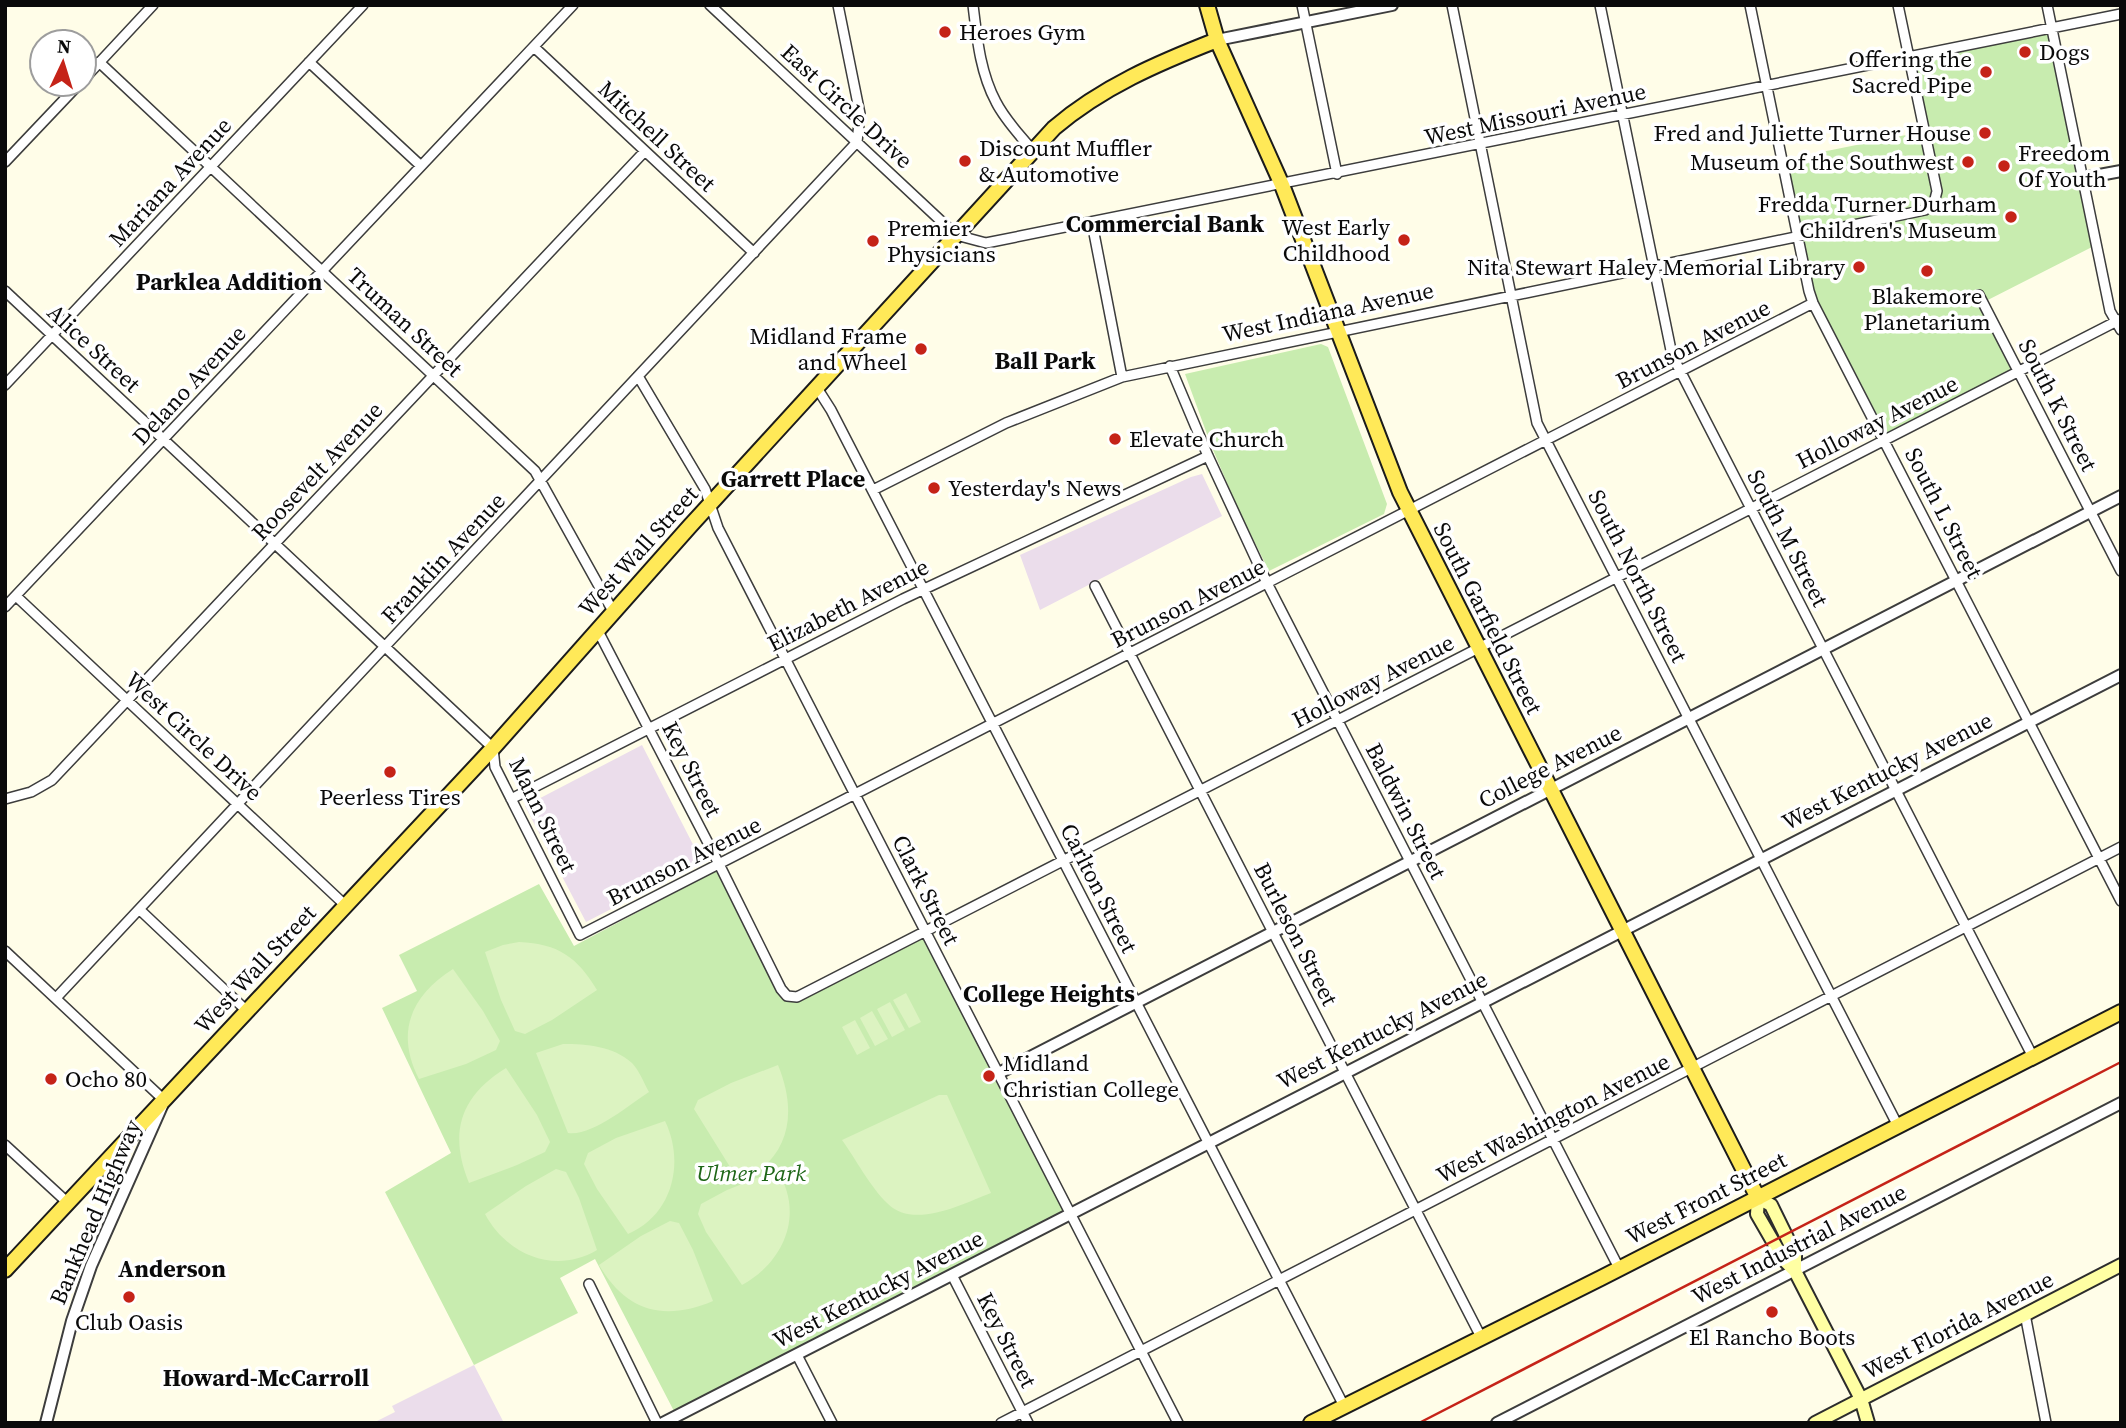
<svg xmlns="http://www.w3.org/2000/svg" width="2126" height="1428" viewBox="0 0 2126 1428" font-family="'Source Serif 4',serif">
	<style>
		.industrial { fill: #ebddeb }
		.green { fill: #c8ecaf }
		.pitch { fill: #dcf3c1 }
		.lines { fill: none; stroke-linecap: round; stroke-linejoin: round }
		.minor-casing { stroke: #3d3d3d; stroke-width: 12 }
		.tertiary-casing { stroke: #3d3d3d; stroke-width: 14 }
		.secondary-casing { stroke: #2c2c2c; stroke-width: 16 }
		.primary-casing { stroke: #1b1b1b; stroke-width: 18 }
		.minor { stroke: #fff; stroke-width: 9 }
		.tertiary { stroke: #fff; stroke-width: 10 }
		.secondary { stroke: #ffffa3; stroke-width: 12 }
		.primary { stroke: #ffe958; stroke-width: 14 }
		.rail { stroke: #c52318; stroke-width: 2.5 }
		.poi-dot { fill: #c52318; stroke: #fff; stroke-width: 2.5 }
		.labels { text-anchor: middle; stroke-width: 7; stroke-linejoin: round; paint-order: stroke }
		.poi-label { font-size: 23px; fill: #0a0a0a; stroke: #fff; text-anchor: start }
		.street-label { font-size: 23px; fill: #0a0a0a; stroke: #fff }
		.park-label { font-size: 23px; font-style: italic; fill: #1e6617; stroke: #fff }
		.neighbourhood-label { font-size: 24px; font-weight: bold; fill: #0a0a0a; stroke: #fff }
	</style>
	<rect width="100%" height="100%" fill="#fffde8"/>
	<path class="industrial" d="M1202,474L1222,516L1040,610L1020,555L1191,477Z
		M642,745L702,862L586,922L525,806Z
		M474,1365L504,1423H373L395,1412L392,1406Z"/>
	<path class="green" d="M2050,32L2092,247L1978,305L2014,370L1887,434L1812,290L1803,240L1782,160L1926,131L1912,59Z
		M1321,344L1328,347L1387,504L1384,514L1269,571L1238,509L1211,445L1185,374Z
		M719,869L788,999L925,935L1068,1212L675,1413L595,1259L560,1278L578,1313L474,1365L385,1192L451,1153L382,1008L417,991L399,955L539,884L574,946Z"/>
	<path class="pitch" d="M519,942C559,944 577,957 597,990L552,1020L525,1034L515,1031L501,1000L485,952L503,945Z
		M453,969L483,1011L500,1041L496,1050L466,1064L419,1079C395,1032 411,996 453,969Z
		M906,993L921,1022L909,1028L893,1000Z
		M890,1002L905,1030L892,1037L877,1009Z
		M872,1011L888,1039L875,1046L860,1018Z
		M855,1020L870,1048L857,1055L842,1027Z
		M563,1044C587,1044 613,1046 632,1063C639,1070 644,1083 649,1092C629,1105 591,1137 568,1133L536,1053Z
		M778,1065C798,1114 790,1158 740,1183L694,1109L698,1100L731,1083Z
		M506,1068L537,1115L550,1142L545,1152L517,1165L469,1183C449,1134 459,1097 506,1068Z
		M939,1095H947L991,1193C962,1204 913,1230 887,1203C871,1188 855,1158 842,1140Z
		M665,1121C685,1162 673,1215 628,1234L597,1189L584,1164L588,1153L616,1138Z
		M556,1169L566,1172L579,1198L597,1250C555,1275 507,1255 485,1214L526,1186Z
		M777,1170C805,1214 784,1262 742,1285L706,1232L698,1214L701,1204L727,1190Z
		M670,1221L679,1223L693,1250L713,1301C663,1322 626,1311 599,1265L641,1236Z"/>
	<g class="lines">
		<g class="minor-casing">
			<path id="minor" d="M710,5L956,235L986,243L2121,14
				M973,5C977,38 980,72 996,102C1005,120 1020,135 1032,150
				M1302,5L1337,174
				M1452,5L1537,423L1898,1126
				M1600,5L1672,355L2033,1057
				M1750,5L1809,291L1813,303L2121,901
				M2047,5L2110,311L2121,330
				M534,47L754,253
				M99,62L535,471L614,613
				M309,62L421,166
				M84,79L153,5
				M5,162L79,84
				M1092,223L1122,377
				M5,291L493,748L495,767L580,935L1813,303
				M1979,295L2121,571
				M1170,366L1208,456L1267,583L1619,1268
				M638,376L705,489L718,528L1178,1423
				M5,385L363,5
				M817,388L831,410L1344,1406
				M873,490L1006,423L1122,377L1925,210L1934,203L1937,191L1898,5
				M1095,586L1481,1337
				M16,596L345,905
				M5,607L573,5
				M598,631L720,866L781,989L787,996L797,997L2121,319
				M5,799L31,792L52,780L645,151
				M511,799L903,599L1208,456
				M140,910L248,1012
				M5,951L164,1100
				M56,998L857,142L860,114L838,5
				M5,1145L68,1203
				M952,1275L1028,1423
				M589,1284L657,1423
				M2025,1314L2046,1423
				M797,1355L832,1423
				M1001,1423L2121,847"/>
		</g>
		<g class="tertiary-casing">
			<path id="tertiary" d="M1217,40L1392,5
				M2083,178L2121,171
				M999,1073L2121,496
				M46,1423L72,1321L91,1266L162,1106
				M663,1423L2121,675
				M1497,1423L2121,1103"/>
		</g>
		<g class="secondary-casing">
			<path id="secondary" d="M1795,1271V1254L1771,1205L1758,1198L1757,1214L1783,1259L1795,1271L1861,1399L1868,1423
				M1815,1423L2121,1265"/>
		</g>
		<g class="primary-casing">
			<path id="primary" d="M1207,5L1217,40L1282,185L1400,492L1758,1198
				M5,1270L493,748L690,526L1054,128C1102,87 1158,63 1217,40
				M1311,1423L1601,1278L2121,1012"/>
		</g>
		<use href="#minor" class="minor"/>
		<use href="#tertiary" class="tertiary"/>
		<use href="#secondary" class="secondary"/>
		<use href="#primary" class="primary"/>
		<path class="rail" d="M1419,1423L2121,1062"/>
	</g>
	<g class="poi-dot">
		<circle cx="945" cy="32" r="7"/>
		<circle cx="2025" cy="52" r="7"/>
		<circle cx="1986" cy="72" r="7"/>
		<circle cx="1985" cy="133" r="7"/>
		<circle cx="965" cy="161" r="7"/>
		<circle cx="1968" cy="162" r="7"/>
		<circle cx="2004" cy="166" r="7"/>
		<circle cx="2011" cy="217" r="7"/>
		<circle cx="1404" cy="240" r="7"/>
		<circle cx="873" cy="241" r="7"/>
		<circle cx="1859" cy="267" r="7"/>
		<circle cx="1927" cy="271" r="7"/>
		<circle cx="921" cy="349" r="7"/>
		<circle cx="1115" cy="439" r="7"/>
		<circle cx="934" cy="488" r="7"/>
		<circle cx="390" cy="772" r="7"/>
		<circle cx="989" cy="1076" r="7"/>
		<circle cx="51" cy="1079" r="7"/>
		<circle cx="129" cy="1297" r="7"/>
		<circle cx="1772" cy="1312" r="7"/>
	</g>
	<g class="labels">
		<g class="poi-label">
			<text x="959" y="40">Heroes Gym</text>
			<text x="2039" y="60">Dogs</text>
			<text x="1972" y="67" text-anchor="end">Offering the<tspan x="1972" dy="26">Sacred Pipe</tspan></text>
			<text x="1971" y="141" text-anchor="end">Fred and Juliette Turner House</text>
			<text x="979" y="156">Discount Muffler<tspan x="979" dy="26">&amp; Automotive</tspan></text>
			<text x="2018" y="161">Freedom<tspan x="2018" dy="26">Of Youth</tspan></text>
			<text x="1954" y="170" text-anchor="end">Museum of the Southwest</text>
			<text x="1997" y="212" text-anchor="end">Fredda Turner Durham<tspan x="1997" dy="26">Children's Museum</tspan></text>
			<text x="1390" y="235" text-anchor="end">West Early<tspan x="1390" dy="26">Childhood</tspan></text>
			<text x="887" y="236">Premier<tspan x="887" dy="26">Physicians</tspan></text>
			<text x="1845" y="275" text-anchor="end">Nita Stewart Haley Memorial Library</text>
			<text x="1927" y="304" text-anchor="middle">Blakemore<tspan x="1927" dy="26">Planetarium</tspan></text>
			<text x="907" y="344" text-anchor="end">Midland Frame<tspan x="907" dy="26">and Wheel</tspan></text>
			<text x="1129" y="447">Elevate Church</text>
			<text x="948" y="496">Yesterday's News</text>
			<text x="390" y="805" text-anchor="middle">Peerless Tires</text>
			<text x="1003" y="1071">Midland<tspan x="1003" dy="26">Christian College</tspan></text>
			<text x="65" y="1087">Ocho 80</text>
			<text x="129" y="1330" text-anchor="middle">Club Oasis</text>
			<text x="1772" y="1345" text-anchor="middle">El Rancho Boots</text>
		</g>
		<g class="street-label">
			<text transform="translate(847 106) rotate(43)" y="8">East Circle Drive</text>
			<text transform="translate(1535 114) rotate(-12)" y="8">West Missouri Avenue</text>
			<text transform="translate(657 136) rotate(43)" y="8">Mitchell Street</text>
			<text transform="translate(170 182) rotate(-47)" y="8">Mariana Avenue</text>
			<text transform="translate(1328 312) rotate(-12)" y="8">West Indiana Avenue</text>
			<text transform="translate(405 322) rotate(43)" y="8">Truman Street</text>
			<text transform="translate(1693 344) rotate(-27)" y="8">Brunson Avenue</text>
			<text transform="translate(94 348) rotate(43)" y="8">Alice Street</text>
			<text transform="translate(189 385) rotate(-47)" y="8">Delano Avenue</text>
			<text transform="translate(2058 405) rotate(63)" y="8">South K Street</text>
			<text transform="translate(1877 422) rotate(-27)" y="8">Holloway Avenue</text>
			<text transform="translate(317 471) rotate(-47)" y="8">Roosevelt Avenue</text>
			<text transform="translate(1944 513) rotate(63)" y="8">South L Street</text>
			<text transform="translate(1788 538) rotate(63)" y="8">South M Street</text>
			<text transform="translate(638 551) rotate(-48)" y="8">West Wall Street</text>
			<text transform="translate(443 558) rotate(-47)" y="8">Franklin Avenue</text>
			<text transform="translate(1638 576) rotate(63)" y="8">South North Street</text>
			<text transform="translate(1188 603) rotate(-27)" y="8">Brunson Avenue</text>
			<text transform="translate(848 605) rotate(-27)" y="8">Elizabeth Avenue</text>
			<text transform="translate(1488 618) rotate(63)" y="8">South Garfield Street</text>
			<text transform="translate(1373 681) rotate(-27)" y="8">Holloway Avenue</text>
			<text transform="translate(194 736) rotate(43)" y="8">West Circle Drive</text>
			<text transform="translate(1550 766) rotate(-27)" y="8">College Avenue</text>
			<text transform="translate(692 769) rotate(63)" y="8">Key Street</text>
			<text transform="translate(1887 771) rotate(-27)" y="8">West Kentucky Avenue</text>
			<text transform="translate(1406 811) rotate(63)" y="8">Baldwin Street</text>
			<text transform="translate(543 815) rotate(64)" y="8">Mann Street</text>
			<text transform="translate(684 861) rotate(-27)" y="8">Brunson Avenue</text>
			<text transform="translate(1099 888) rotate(63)" y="8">Carlton Street</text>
			<text transform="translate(926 890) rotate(63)" y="8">Clark Street</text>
			<text transform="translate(1296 934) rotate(63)" y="8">Burleson Street</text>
			<text transform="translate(255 969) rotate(-47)" y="8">West Wall Street</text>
			<text transform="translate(1382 1030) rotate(-27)" y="8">West Kentucky Avenue</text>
			<text transform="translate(1553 1118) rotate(-27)" y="8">West Washington Avenue</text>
			<text transform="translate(1706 1198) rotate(-27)" y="8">West Front Street</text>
			<text transform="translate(95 1212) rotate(-67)" y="8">Bankhead Highway</text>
			<text transform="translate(1799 1244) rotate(-27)" y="8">West Industrial Avenue</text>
			<text transform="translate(878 1289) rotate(-27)" y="8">West Kentucky Avenue</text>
			<text transform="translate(1958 1325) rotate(-27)" y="8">West Florida Avenue</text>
			<text transform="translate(1007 1340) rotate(63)" y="8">Key Street</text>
		</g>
		<g class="park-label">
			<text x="751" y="1181">Ulmer Park</text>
		</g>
		<g class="neighbourhood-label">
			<text x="1165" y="232">Commercial Bank</text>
			<text x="229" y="290">Parklea Addition</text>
			<text x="1045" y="369">Ball Park</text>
			<text x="793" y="487">Garrett Place</text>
			<text x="1049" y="1002">College Heights</text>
			<text x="172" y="1277">Anderson</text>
			<text x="266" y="1386">Howard-McCarroll</text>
		</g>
	</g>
	<rect width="2126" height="1428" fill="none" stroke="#0a0a0a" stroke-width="14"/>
	<g transform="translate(63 63) rotate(4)"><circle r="33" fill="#ffffff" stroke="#9d9d9d" stroke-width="2"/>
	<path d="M0-5L12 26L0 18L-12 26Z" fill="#c52318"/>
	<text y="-10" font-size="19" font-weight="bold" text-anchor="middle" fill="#0a0a0a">N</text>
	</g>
</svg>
